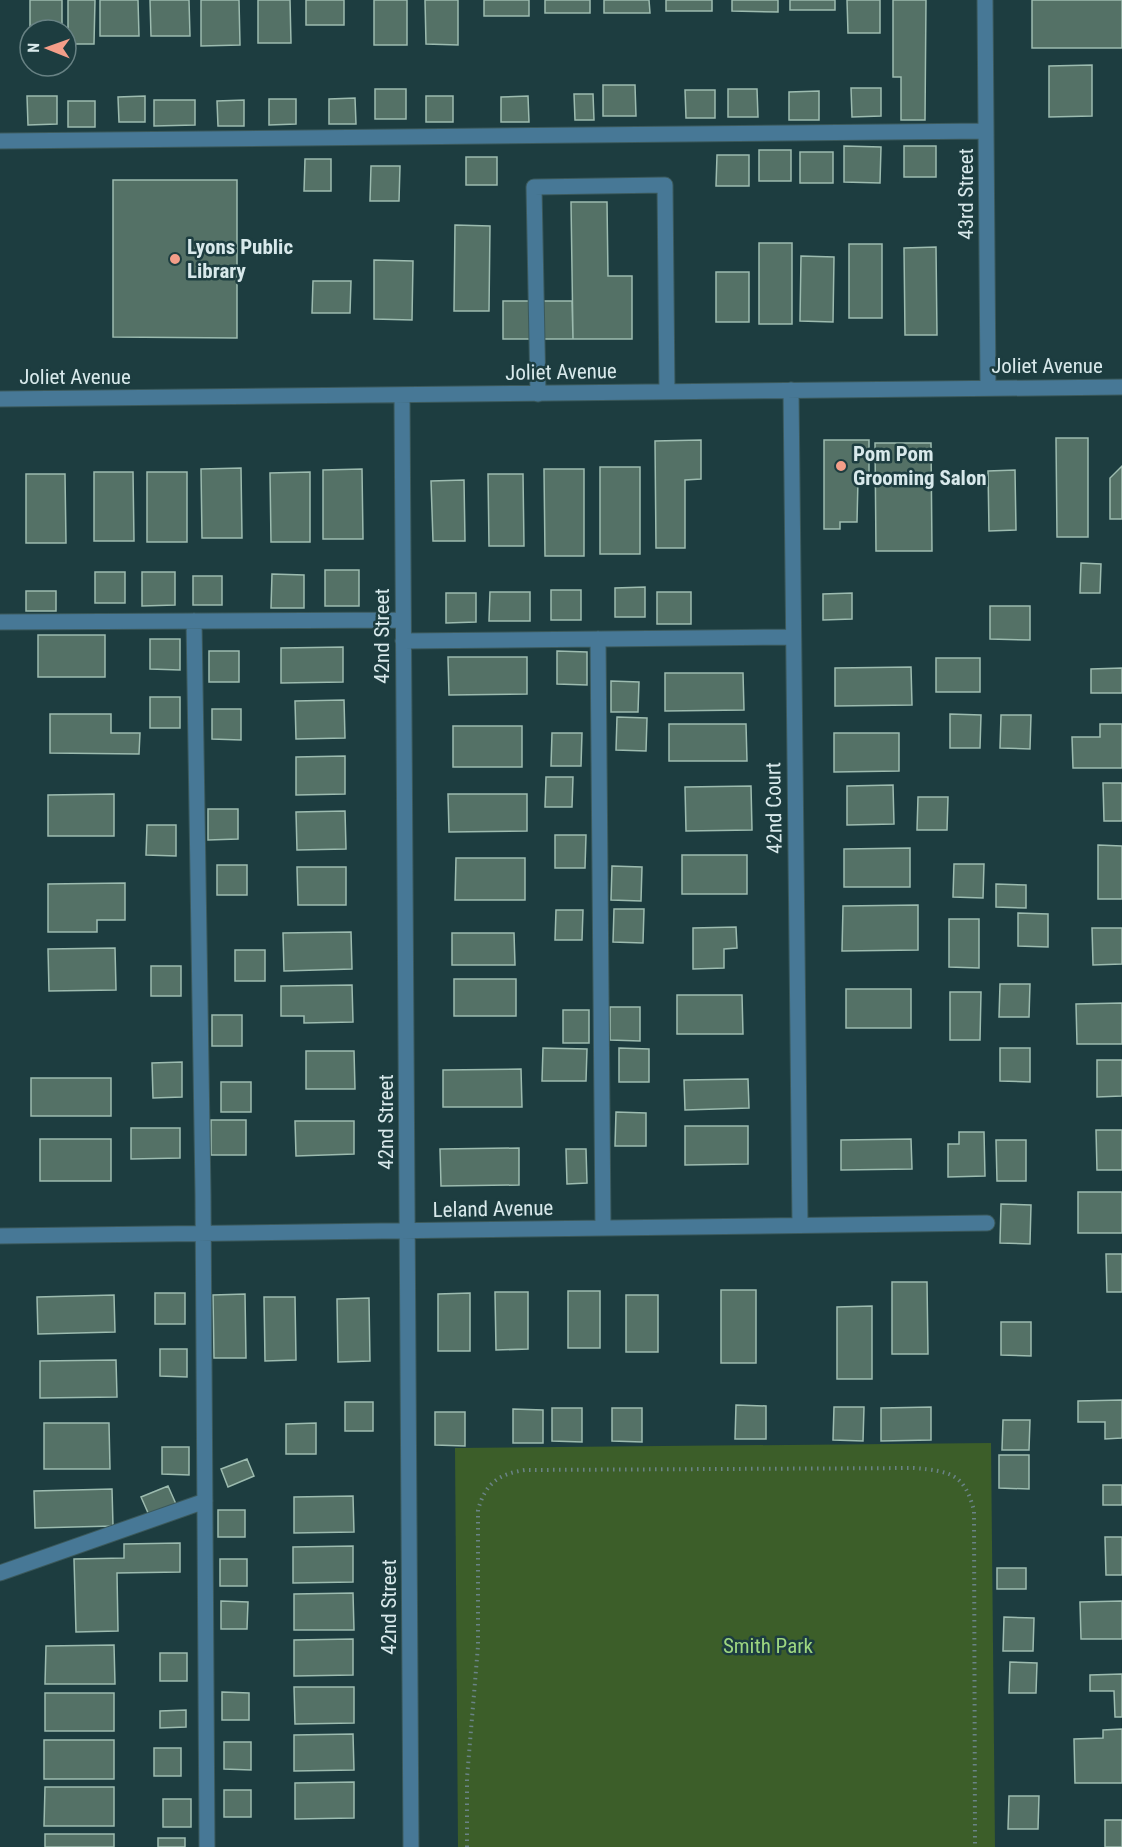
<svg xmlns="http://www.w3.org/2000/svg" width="1122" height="1847" viewBox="0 0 1122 1847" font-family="'Roboto Condensed',sans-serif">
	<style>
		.green { fill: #3c5e29 }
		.building { fill: #547166; stroke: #9cbbaf; stroke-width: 1.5 }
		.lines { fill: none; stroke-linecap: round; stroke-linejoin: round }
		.minor-casing { stroke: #3b595b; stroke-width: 17 }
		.path { stroke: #6a8386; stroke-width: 4; stroke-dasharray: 1.5 4.5; stroke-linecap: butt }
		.minor { stroke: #477896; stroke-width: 15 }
		.poi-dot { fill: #f49e89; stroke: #1d3d40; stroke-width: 2 }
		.labels { text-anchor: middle; stroke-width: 5; stroke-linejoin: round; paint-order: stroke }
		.street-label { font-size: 21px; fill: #d8e9eb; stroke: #1d3d40 }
		.poi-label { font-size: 21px; font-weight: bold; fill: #d8e9eb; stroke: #1d3d40; text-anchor: start }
		.park-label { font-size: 21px; fill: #9dd680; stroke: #1d3d40 }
	</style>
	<rect width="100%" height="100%" fill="#1d3d40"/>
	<path class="green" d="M991,1443L995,1847H458L455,1448Z"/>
	<path class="building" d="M30,0H62V30H30V47Z
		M68,0H95L94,44H68Z
		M100,0H138L139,36H100Z
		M150,0H189L190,36H151Z
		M201,0H239L240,45L201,46Z
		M258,0H290L291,43H258Z
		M306,0H344V25H306Z
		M374,0H407V45H374Z
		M425,0H458V45L426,44Z
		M484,0H529V16H484Z
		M545,0H590V13H545Z
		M604,0H649L650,13H604Z
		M666,0H712V11H666Z
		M732,0H778V12L732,11Z
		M790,0H835V10H790Z
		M847,0H880V33H848Z
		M893,0H926L925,120H901V77H893Z
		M1032,0H1122V48H1032Z
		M1092,65V116L1049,117V66Z
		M603,85H635L636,116H603Z
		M851,88H881V116L852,117Z
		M375,89H406V119H375Z
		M728,89H757L758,117H728Z
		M685,90H715V118H686Z
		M819,91V120H789V92Z
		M574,94H593L594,120H575Z
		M27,96H57V124L28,125Z
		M145,96V122H119L118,97Z
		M426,96H453V122H426Z
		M528,96L529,122H501V97Z
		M355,98L356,124H329V99Z
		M269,99H296V124L269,125Z
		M154,100H195V125L154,126Z
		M244,100V126H218L217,101Z
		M68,101H95V127H68Z
		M844,146L881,147L880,183L844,182Z
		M904,146H936V177H904Z
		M759,150H791V181H759Z
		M800,152H833V183H800Z
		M717,155H749V186H716Z
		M466,157H497V185H466Z
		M305,159H331V191H304Z
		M371,166H400L399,201H370Z
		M113,180H237V338L113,337Z
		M571,202H607L608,276H632V339H573Z
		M455,225L490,226L489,311H454Z
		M759,243H792V324H759Z
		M849,244H882V318H849Z
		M936,247L937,335H905L904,248Z
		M801,256L834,257L833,322L800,321Z
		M374,260L413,261L412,320L374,319Z
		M716,272H749V322H716Z
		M313,281H351L350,313H312Z
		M503,301H572L573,339H503Z
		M1056,438H1088V537H1057Z
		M701,440V479L685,480V548H656L655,441Z
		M824,440H869V479L858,480L857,522H840V529H824Z
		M875,443H931L932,551H876Z
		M1122,466V519H1110V478Z
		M600,467H640V554H600Z
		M241,468L242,538H202L201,469Z
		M362,469L363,539H323V470Z
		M544,469H584V556H545Z
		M1015,470L1016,530L989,531L988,471Z
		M94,472H133L134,541H94Z
		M147,472H187V542H147Z
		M310,472V542H271L270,473Z
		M26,474H65L66,543H26Z
		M488,474H523L524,546H489Z
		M464,480L465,541H433L431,481Z
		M1081,563L1101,564L1100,593H1080Z
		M325,570H359V606H325Z
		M95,572H125V603H95Z
		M142,572H175V605L142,606Z
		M272,574L304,575V608H271Z
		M193,576H222V605H193Z
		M645,587V617H615V588Z
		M551,590H581V620H551Z
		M26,591H56V611H26Z
		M490,592H530V621H489Z
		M657,592H691V624H657Z
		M446,593H476V622L446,623Z
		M852,593V619L823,620V594Z
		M990,606H1030V640L990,639Z
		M38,635H105V677H38Z
		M150,639H180V670L150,669Z
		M343,647V682L281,683V648Z
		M209,651H239V682H209Z
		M557,651L587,652V685L557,684Z
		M448,657H527V694L449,695Z
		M936,658H980V692H936Z
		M911,667L912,705L835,706V668Z
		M1122,668V693H1091V669Z
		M665,673H743L744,710L665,711Z
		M611,681L639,682L638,712H611Z
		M150,697H180V728H150Z
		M344,700L345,738L296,739L295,701Z
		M212,709H241V740L212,739Z
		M50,714H111V733H140L139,754L50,753Z
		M950,714L981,715L980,748H950Z
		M1001,715H1031L1030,749L1000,748Z
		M617,717L647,718L646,751L616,750Z
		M669,724H746L747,761H669Z
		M1100,724H1122V768H1073L1072,737H1100Z
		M453,726H522V767H453Z
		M552,733H582L581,766H551Z
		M834,733H899V771L834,772Z
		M345,756V794L296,795V757Z
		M546,777H573L572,807H545Z
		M1103,783H1122V821H1104Z
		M893,785L894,824L847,825V786Z
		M751,786L752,830L686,831L685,787Z
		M114,794V836H48V795Z
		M448,794H527V831L449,832Z
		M918,797H948L947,830H917Z
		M208,809H238V839L208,840Z
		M345,811L346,849L297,850L296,812Z
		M147,825H176V856L146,855Z
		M555,835H586L585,868H555Z
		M1098,845L1122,846V899H1098Z
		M910,848V887H844V849Z
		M682,855H747V894H682Z
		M456,858H525V900H455Z
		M954,864H984L983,898L953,897Z
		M217,865H247V895H217Z
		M612,866L642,867L641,901L611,900Z
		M297,867H346V905H298Z
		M125,883V920H97V932H48V884Z
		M996,884L1026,885V908L996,907Z
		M918,905V950L842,951L843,906Z
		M614,909H644L643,943L613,942Z
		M556,910H583L582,940H555Z
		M1018,913L1048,914V947L1018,946Z
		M949,919H979V968L949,967Z
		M736,927L737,948L724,949V968L693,969V928Z
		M1092,928H1122V964L1093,965Z
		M351,932L352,969L284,971L283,933Z
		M452,933H514L515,965H452Z
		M115,948L116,990L49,991L48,949Z
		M235,950H265V981H235Z
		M151,966H181V996H151Z
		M454,979H516V1016H454Z
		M1000,984H1030L1029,1017H999Z
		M352,985L353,1022L304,1023V1016H281V986Z
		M846,989H911V1028H846Z
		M950,992H981L980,1040H950Z
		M677,995H742L743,1034H677Z
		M1122,1003V1044H1077L1076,1004Z
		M610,1007H640V1041L610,1040Z
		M563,1010H589V1043H563Z
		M212,1015H242V1046H212Z
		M543,1048L587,1049L586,1081H542Z
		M619,1048L649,1049V1082H619Z
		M1000,1048H1030V1082L1000,1081Z
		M306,1051H354L355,1089H306Z
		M1097,1060H1122V1096L1097,1097Z
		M182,1062V1097L153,1098L152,1063Z
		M521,1069L522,1107H443V1070Z
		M31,1078H111V1116H31Z
		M748,1079L749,1108L685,1110L684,1080Z
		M221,1082H251V1112H221Z
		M616,1112L646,1113V1146H615Z
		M211,1120H246V1155H211Z
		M295,1121H354V1154L296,1156Z
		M685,1126H748V1164L685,1165Z
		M131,1128H180V1158L131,1159Z
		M1096,1130H1122V1170H1097Z
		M959,1132H984L985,1176L948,1177V1144H959Z
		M40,1139H111V1181H40Z
		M911,1139L912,1169L841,1170V1140Z
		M996,1140H1026V1181H997Z
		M519,1148V1185L441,1186L440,1149Z
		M566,1149H586L587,1183L567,1184Z
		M1078,1192H1122V1233H1078Z
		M1001,1204L1031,1205L1030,1244L1000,1243Z
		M1106,1254H1122V1292H1107Z
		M892,1282H927L928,1354H892Z
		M721,1290H756V1363H721Z
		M568,1291H600V1348H568Z
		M495,1292H528V1349L496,1350Z
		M155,1293H185V1324H155Z
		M470,1293V1351H438V1294Z
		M245,1294L246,1358H214L213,1295Z
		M114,1295L115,1332L38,1334L37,1297Z
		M626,1295H658V1352H626Z
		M264,1297H295L296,1360L265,1361Z
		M369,1298L370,1361L338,1362L337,1299Z
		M872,1306V1379H837V1307Z
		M1001,1322H1031V1356L1001,1355Z
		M160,1349H187V1377L160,1376Z
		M116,1360L117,1397L40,1398V1361Z
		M1122,1400V1438L1105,1439V1422H1078V1401Z
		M345,1402H373V1431H345Z
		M736,1405L766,1406V1439H735Z
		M834,1407H864L863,1441L833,1440Z
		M931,1407V1440L881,1441V1408Z
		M552,1408H582V1442L552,1441Z
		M612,1408H642V1442L612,1441Z
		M513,1409L543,1410V1443H513Z
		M435,1412H465V1446L435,1445Z
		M1003,1420H1030L1029,1450H1002Z
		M44,1423H109L110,1469H44Z
		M316,1423V1454H286V1424Z
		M162,1447H189V1475L162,1474Z
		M999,1455H1029V1489L999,1488Z
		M247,1459L254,1476L228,1487L221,1469Z
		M1103,1485H1122V1505H1103Z
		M168,1486L176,1504L149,1515L141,1497Z
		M112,1489L113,1526L35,1528L34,1491Z
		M353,1496L354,1532L294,1533V1497Z
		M218,1510H245V1537H218Z
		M1105,1537H1122V1575H1106Z
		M180,1543V1572L117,1573L118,1631L76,1632L74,1559L124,1558V1544Z
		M353,1546V1582L293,1583V1547Z
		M220,1559H247V1586H220Z
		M997,1568H1026V1589H997Z
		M353,1593L354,1630H294V1594Z
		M221,1601L248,1602L247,1629H221Z
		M1122,1601V1639H1081L1080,1602Z
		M1004,1617L1034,1618L1033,1651H1003Z
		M353,1639V1675L294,1676V1640Z
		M114,1645L115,1684H45L46,1646Z
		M160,1653H187V1681H160Z
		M1010,1662L1037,1663L1036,1693H1009Z
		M1122,1674V1717H1115L1114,1691H1090V1675Z
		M294,1687H354V1723L295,1724Z
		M222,1692L249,1693V1720H222Z
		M45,1693H114V1731H45Z
		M186,1710V1727L160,1728V1711Z
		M1122,1729V1783H1075L1074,1739L1103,1738V1730Z
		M353,1734L354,1770L294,1771V1735Z
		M44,1740H114V1779H44Z
		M224,1742H251V1770L224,1769Z
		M154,1748H181V1776H154Z
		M354,1782V1818L295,1819V1783Z
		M45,1787H114V1826H44Z
		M224,1790H251V1817H224Z
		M1009,1796H1039L1038,1829H1008Z
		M163,1799H191V1827H163Z
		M1105,1820H1122V1847H1105Z
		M45,1834H114V1847H45Z
		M158,1838H185V1847H158Z"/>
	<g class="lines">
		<g class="minor-casing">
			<path id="minor" d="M985,0L988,387
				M0,141L986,131
				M791,390L800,1225
				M538,394L534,187L665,185L667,392
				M402,396L411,1847
				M0,399L1122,387
				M194,621L203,1194L207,1847
				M0,622L403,620
				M598,639L603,1228
				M403,641L793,637
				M0,1236L987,1223
				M0,1573L205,1501"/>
		</g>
		<path class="path" d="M467,1847V1778L478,1646V1510C485,1484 498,1474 525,1470L914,1468C950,1471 965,1474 974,1511L975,1847"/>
		<use href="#minor" class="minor"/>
	</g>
	<g class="poi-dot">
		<circle cx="175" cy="259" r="6"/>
		<circle cx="841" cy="466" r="6"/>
	</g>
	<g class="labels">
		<g class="street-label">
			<text transform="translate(966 194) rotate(-90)" y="7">43rd Street</text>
			<text x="1047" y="373">Joliet Avenue</text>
			<text transform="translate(561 372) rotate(-1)" y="7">Joliet Avenue</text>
			<text x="75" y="384">Joliet Avenue</text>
			<text transform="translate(382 636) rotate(-90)" y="7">42nd Street</text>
			<text transform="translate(774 808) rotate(-91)" y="7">42nd Court</text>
			<text transform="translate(386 1122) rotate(-90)" y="7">42nd Street</text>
			<text transform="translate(493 1209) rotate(-1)" y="7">Leland Avenue</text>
			<text transform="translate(389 1607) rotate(-90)" y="7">42nd Street</text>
		</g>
		<g class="poi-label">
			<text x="187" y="254">Lyons Public<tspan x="187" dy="24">Library</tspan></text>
			<text x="853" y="461">Pom Pom<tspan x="853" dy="24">Grooming Salon</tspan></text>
		</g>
		<g class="park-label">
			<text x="768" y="1653">Smith Park</text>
		</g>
	</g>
	<g transform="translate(48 48) rotate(271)"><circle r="28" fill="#1d3d40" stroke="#688284" stroke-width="1.5"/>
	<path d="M0-4.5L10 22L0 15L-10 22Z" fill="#f49e89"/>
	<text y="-9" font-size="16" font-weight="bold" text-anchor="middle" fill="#d8e9eb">N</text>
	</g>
</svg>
